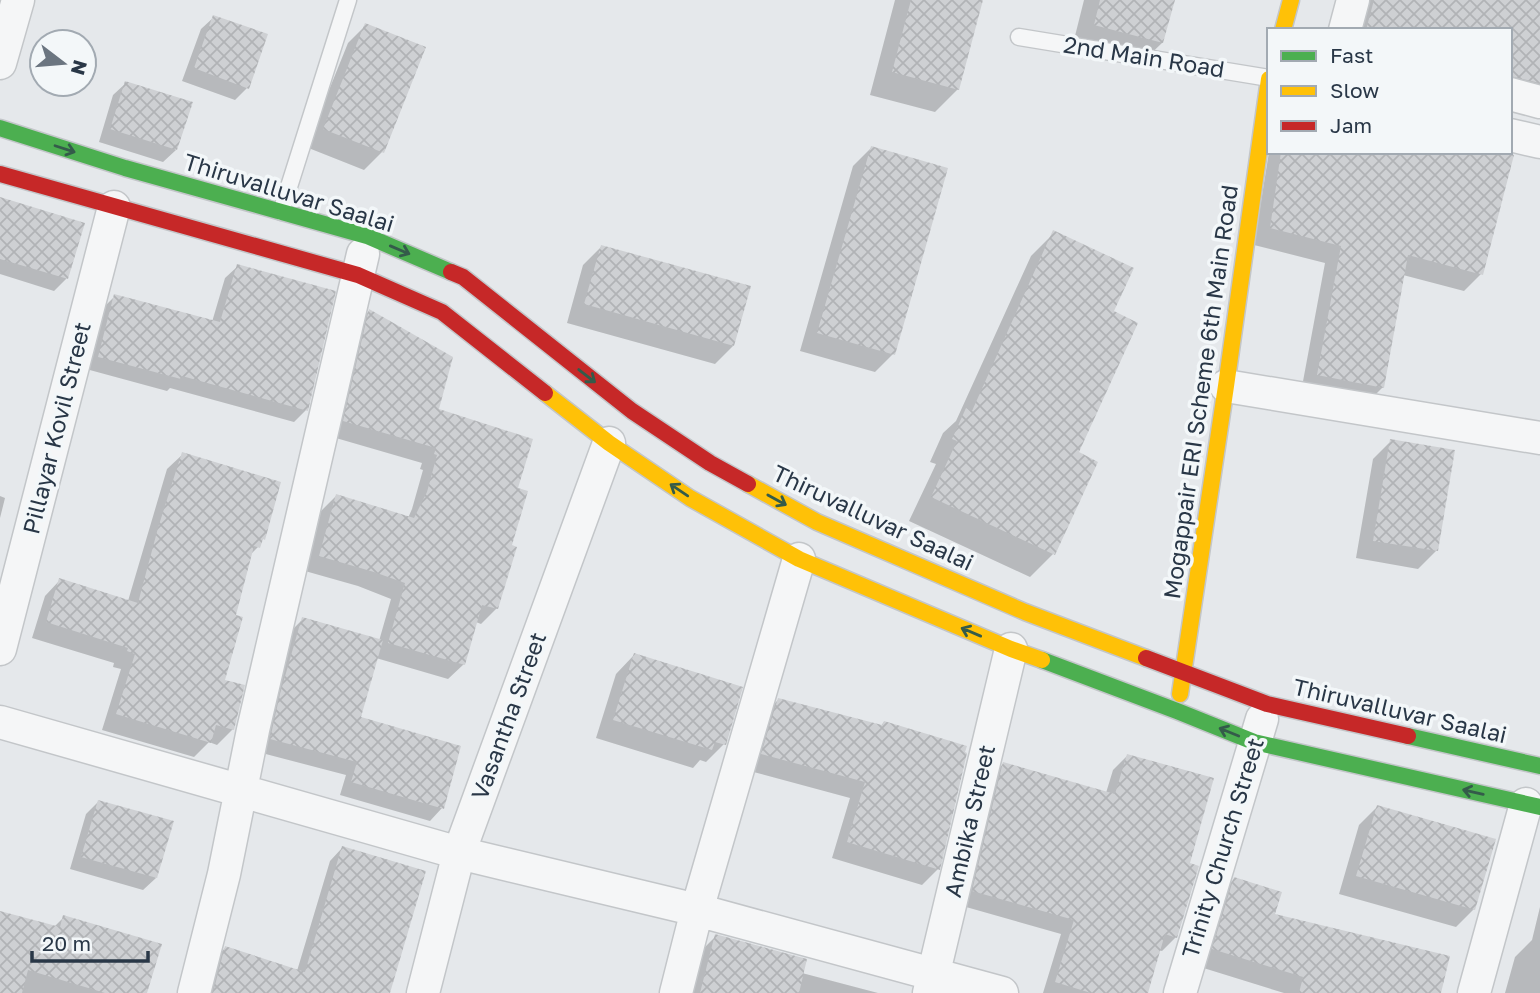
<svg xmlns="http://www.w3.org/2000/svg" width="1540" height="993" viewBox="0 0 1540 993" font-family="'Golos Text',sans-serif">
	<style>
		.shadow { fill: #0003 }
		.building { fill: url(#building-cross-hatch) }
		.lines { fill: none; stroke-linecap: round; stroke-linejoin: round }
		.lane-casing { stroke: #c3c6c9; stroke-width: 19 }
		.street-casing { stroke: #c3c6c9; stroke-width: 35 }
		.fast-casing { stroke: #c3c6c9; stroke-width: 19 }
		.slow-casing { stroke: #c3c6c9; stroke-width: 19 }
		.jam-casing { stroke: #c3c6c9; stroke-width: 19 }
		.lane { stroke: #f5f6f7; stroke-width: 16 }
		.street { stroke: #f5f6f7; stroke-width: 32 }
		.fast { stroke: #4caf50; stroke-width: 16 }
		.slow { stroke: #ffc107; stroke-width: 16 }
		.jam { stroke: #c62828; stroke-width: 16 }
		.oneway { stroke: #345b4a }
		.labels { text-anchor: middle; stroke-width: 7; stroke-linejoin: round; paint-order: stroke }
		.street-label { font-size: 23px; fill: #293747; stroke: #f3f7f9 }
	</style>
	<defs>
		<pattern id="building-cross-hatch" width="8" height="8" patternUnits="userSpaceOnUse" patternTransform="scale(1.75)"><rect width="8" height="8" fill="#ced0d3"/><path d="M0 0l8 8M0 8l8-8" fill="none" stroke="#b1b3b6"/></pattern>
	</defs>
	<rect width="100%" height="100%" fill="#e5e8eb"/>
	<path class="shadow" d="M895,0H981L958,89L935,112L870,95Z
		M1084,0H1173L1162,43L1138,66L1072,48Z
		M1354,0H1460L1453,30H1346Z
		M1503,0H1540V101L1510,106V30Z
		M214,17L247,88L235,100L182,81L201,29Z
		M366,25L382,152L364,170L306,147L348,43Z
		M126,83L176,150L163,162L99,142L113,95Z
		M871,148L893,354L875,372L800,351L853,166Z
		M1269,152H1493L1481,274L1464,291L1403,275L1383,387L1366,404L1301,392L1325,263L1254,245Z
		M0,199L67,278L54,291L0,274Z
		M1054,233L1112,312L1053,554L1030,577L909,521L936,464L930,462L943,433L956,421L1031,256Z
		M601,247L733,346L715,364L567,323L583,265Z
		M238,266L306,410L294,422L170,388L167,391L86,369L102,309L115,296L212,322L225,278Z
		M369,311L437,410L515,489L510,546L497,608L481,624L476,622L464,664L448,679L376,658L359,718L442,808L430,821L340,795L346,775L258,752L290,632L303,619L379,641L391,599L358,586L305,571L321,511L336,496L408,518L412,509L423,470L420,469L422,463L329,436L354,326Z
		M1391,441L1436,551L1418,569L1356,558L1373,459Z
		M183,454L263,539L260,542L258,547L250,555L234,616L223,681L233,729L217,745L209,742L194,757L102,730L121,669L113,667L114,663L32,638L45,596L60,580L128,601L167,469Z
		M0,496L5,498L0,518Z
		M634,655L724,744L706,762L700,760L693,768L596,738L616,674Z
		M778,700L880,727L884,722L938,869L922,885L832,858L850,798L746,770L762,716Z
		M1127,756L1188,864L1176,937L1162,951L1158,950L1146,993H1043L1061,934L959,905L989,778L1003,764L1106,793L1113,770Z
		M98,802L156,878L143,890L70,869L86,814Z
		M1377,807L1474,909L1456,927L1339,894L1359,825Z
		M342,848L388,993H205L213,961L225,948L297,971L330,861Z
		M1234,879L1273,916L1440,993H1284L1197,966L1218,895Z
		M1540,907V993H1505L1515,957L1532,940Z
		M0,913L53,928L64,917L145,993H0Z
		M716,936L802,973L878,993H691L702,950Z"/>
	<path class="building" d="M911,0H983L959,90L892,72Z
		M1100,0H1175L1163,43L1094,25Z
		M1374,0H1540V83L1510,76V30H1366Z
		M213,15L268,34L249,89L194,68Z
		M365,23L426,47L384,153L323,129Z
		M125,81L193,102L177,150L110,129Z
		M871,146L948,168L895,355L817,333Z
		M1281,152H1504L1514,155L1483,275L1408,255L1384,388L1317,375L1341,246L1270,228Z
		M0,197L85,223L68,279L0,259Z
		M1053,230L1134,268L1114,311L1138,323L1079,452L1098,462L1055,555L931,497L957,441L952,439L966,408L972,411Z
		M601,245L751,286L734,346L584,304Z
		M237,264L336,291L308,411L182,376L181,379L98,357L114,294L220,322Z
		M369,309L453,357L439,409L533,439L518,488L528,491L512,545L517,547L498,609L482,605L465,665L388,643L405,583L374,572L319,556L336,494L414,518L427,492L437,455L434,454L436,448L343,421Z
		M1390,439L1455,450L1438,551L1373,541Z
		M182,452L281,482L265,540L263,539L260,548L254,546L236,615L243,617L225,680L245,685L234,730L216,725L211,743L116,714L135,654L127,651L128,648L46,622L59,578L138,603L158,528Z
		M302,617L383,640L361,717L461,746L444,809L351,782L357,762L270,739L280,694Z
		M634,653L743,687L726,745L715,742L712,750L613,720Z
		M778,698L882,725L884,721L967,746L965,752L967,753L940,870L847,842L865,782L761,754Z
		M1127,754L1214,778L1190,863L1199,866L1177,938L1165,934L1148,993H1091L1055,982L1074,920L972,891L1003,762L1115,794Z
		M98,800L174,821L157,878L81,857Z
		M1377,805L1496,839L1475,910L1356,876Z
		M342,846L426,871L390,993H213L225,946L305,972Z
		M1234,877L1282,892L1275,914L1450,956L1441,993H1299L1303,977L1212,949Z
		M0,911L60,927L63,915L162,944L147,993H105L28,970L22,993H0Z
		M715,934L807,959L799,993H700Z"/>
	<g class="lines">
		<g class="lane-casing">
			<path id="lane" d="M1019,37L1269,78
				M281,212L348,0"/>
		</g>
		<g class="street-casing">
			<path id="street" d="M1345,30L1353,0
				M0,63L18,0
				M1510,94L1540,102
				M1510,135L1540,142
				M1226,386L1540,438
				M0,649L114,207
				M0,722L459,853L697,910L1002,993
				M194,993L224,874L253,730L363,254
				M423,993L459,853L609,443
				M676,993L697,910L799,559
				M929,993L1011,649
				M1180,993L1262,719
				M1474,993L1526,804"/>
		</g>
		<g class="fast-casing">
			<path id="fast" d="M0,128L125,168L367,236L451,272
				M1042,660L1177,711L1254,742L1540,807
				M1408,736L1540,766"/>
		</g>
		<g class="slow-casing">
			<path id="slow" d="M1283,30L1291,0
				M545,393L609,443L690,498L799,559L1011,649L1042,660
				M748,484L817,522L1025,612L1146,658
				M1180,694L1226,386L1269,79"/>
		</g>
		<g class="jam-casing">
			<path id="jam" d="M0,174L358,275L442,312L545,393
				M451,272L463,277L632,411L710,463L748,484
				M1146,658L1267,704L1408,736"/>
		</g>
		<use href="#lane" class="lane"/>
		<use href="#street" class="street"/>
		<use href="#fast" class="fast"/>
		<use href="#slow" class="slow"/>
		<use href="#jam" class="jam"/>
	</g>
	<defs><path id="oneway-shaft" d="M-6 0H5M1.5-3L5.5 0L1.5 3" fill="none" stroke-width="1.6" stroke-linecap="round" stroke-linejoin="round" transform="scale(1.75)"/></defs>
	<g class="oneway">
		<use href="#oneway-shaft" transform="translate(65 149) rotate(18)"/>
		<use href="#oneway-shaft" transform="translate(400 250) rotate(23)"/>
		<use href="#oneway-shaft" transform="translate(587 376) rotate(38)"/>
		<use href="#oneway-shaft" transform="translate(679 490) rotate(-146)"/>
		<use href="#oneway-shaft" transform="translate(777 500) rotate(29)"/>
		<use href="#oneway-shaft" transform="translate(971 632) rotate(-157)"/>
		<use href="#oneway-shaft" transform="translate(1229 732) rotate(-158)"/>
		<use href="#oneway-shaft" transform="translate(1473 792) rotate(-167)"/>
	</g>
	<g class="labels">
		<g class="street-label">
			<text transform="translate(1144 57) rotate(9)" y="8">2nd Main Road</text>
			<text transform="translate(289 193) rotate(17)" y="8">Thiruvalluvar Saalai</text>
			<text transform="translate(1201 392) rotate(-82)" y="8">Mogappair ERI Scheme 6th Main Road</text>
			<text transform="translate(57 428) rotate(-76)" y="8">Pillayar Kovil Street</text>
			<text transform="translate(873 518) rotate(25)" y="8">Thiruvalluvar Saalai</text>
			<text transform="translate(1400 711) rotate(13)" y="8">Thiruvalluvar Saalai</text>
			<text transform="translate(509 716) rotate(-70)" y="8">Vasantha Street</text>
			<text transform="translate(970 821) rotate(-77)" y="8">Ambika Street</text>
			<text transform="translate(1223 848) rotate(-73)" y="8">Trinity Church Street</text>
		</g>
	</g>
	<rect x="1267" y="28" width="245" height="126" fill="#f3f7f9" stroke="#a2aab2" stroke-width="2"/>
	<rect x="1281" y="51" width="35" height="10" fill="#4caf50" stroke="#a2aab2" stroke-width="2"/>
	<text x="1330" y="63" font-size="21" fill="#293747">Fast</text>
	<rect x="1281" y="86" width="35" height="10" fill="#ffc107" stroke="#a2aab2" stroke-width="2"/>
	<text x="1330" y="98" font-size="21" fill="#293747">Slow</text>
	<rect x="1281" y="121" width="35" height="10" fill="#c62828" stroke="#a2aab2" stroke-width="2"/>
	<text x="1330" y="133" font-size="21" fill="#293747">Jam</text>
	<g transform="translate(63 63) rotate(106)"><circle r="33" fill="#f3f7f9" stroke="#a2aab2" stroke-width="2"/>
	<path d="M0-5L12 26L0 18L-12 26Z" fill="#6b7580"/>
	<text y="-10" font-size="19" font-weight="bold" text-anchor="middle" fill="#293747">N</text>
	</g>
	<path d="M32 951v10h116v-10" fill="none" stroke="#293747" stroke-width="3.5"/>
	<text x="42" y="951" font-size="21" fill="#293747" stroke="#f3f7f9" stroke-width="5" paint-order="stroke">20 m</text>
</svg>
